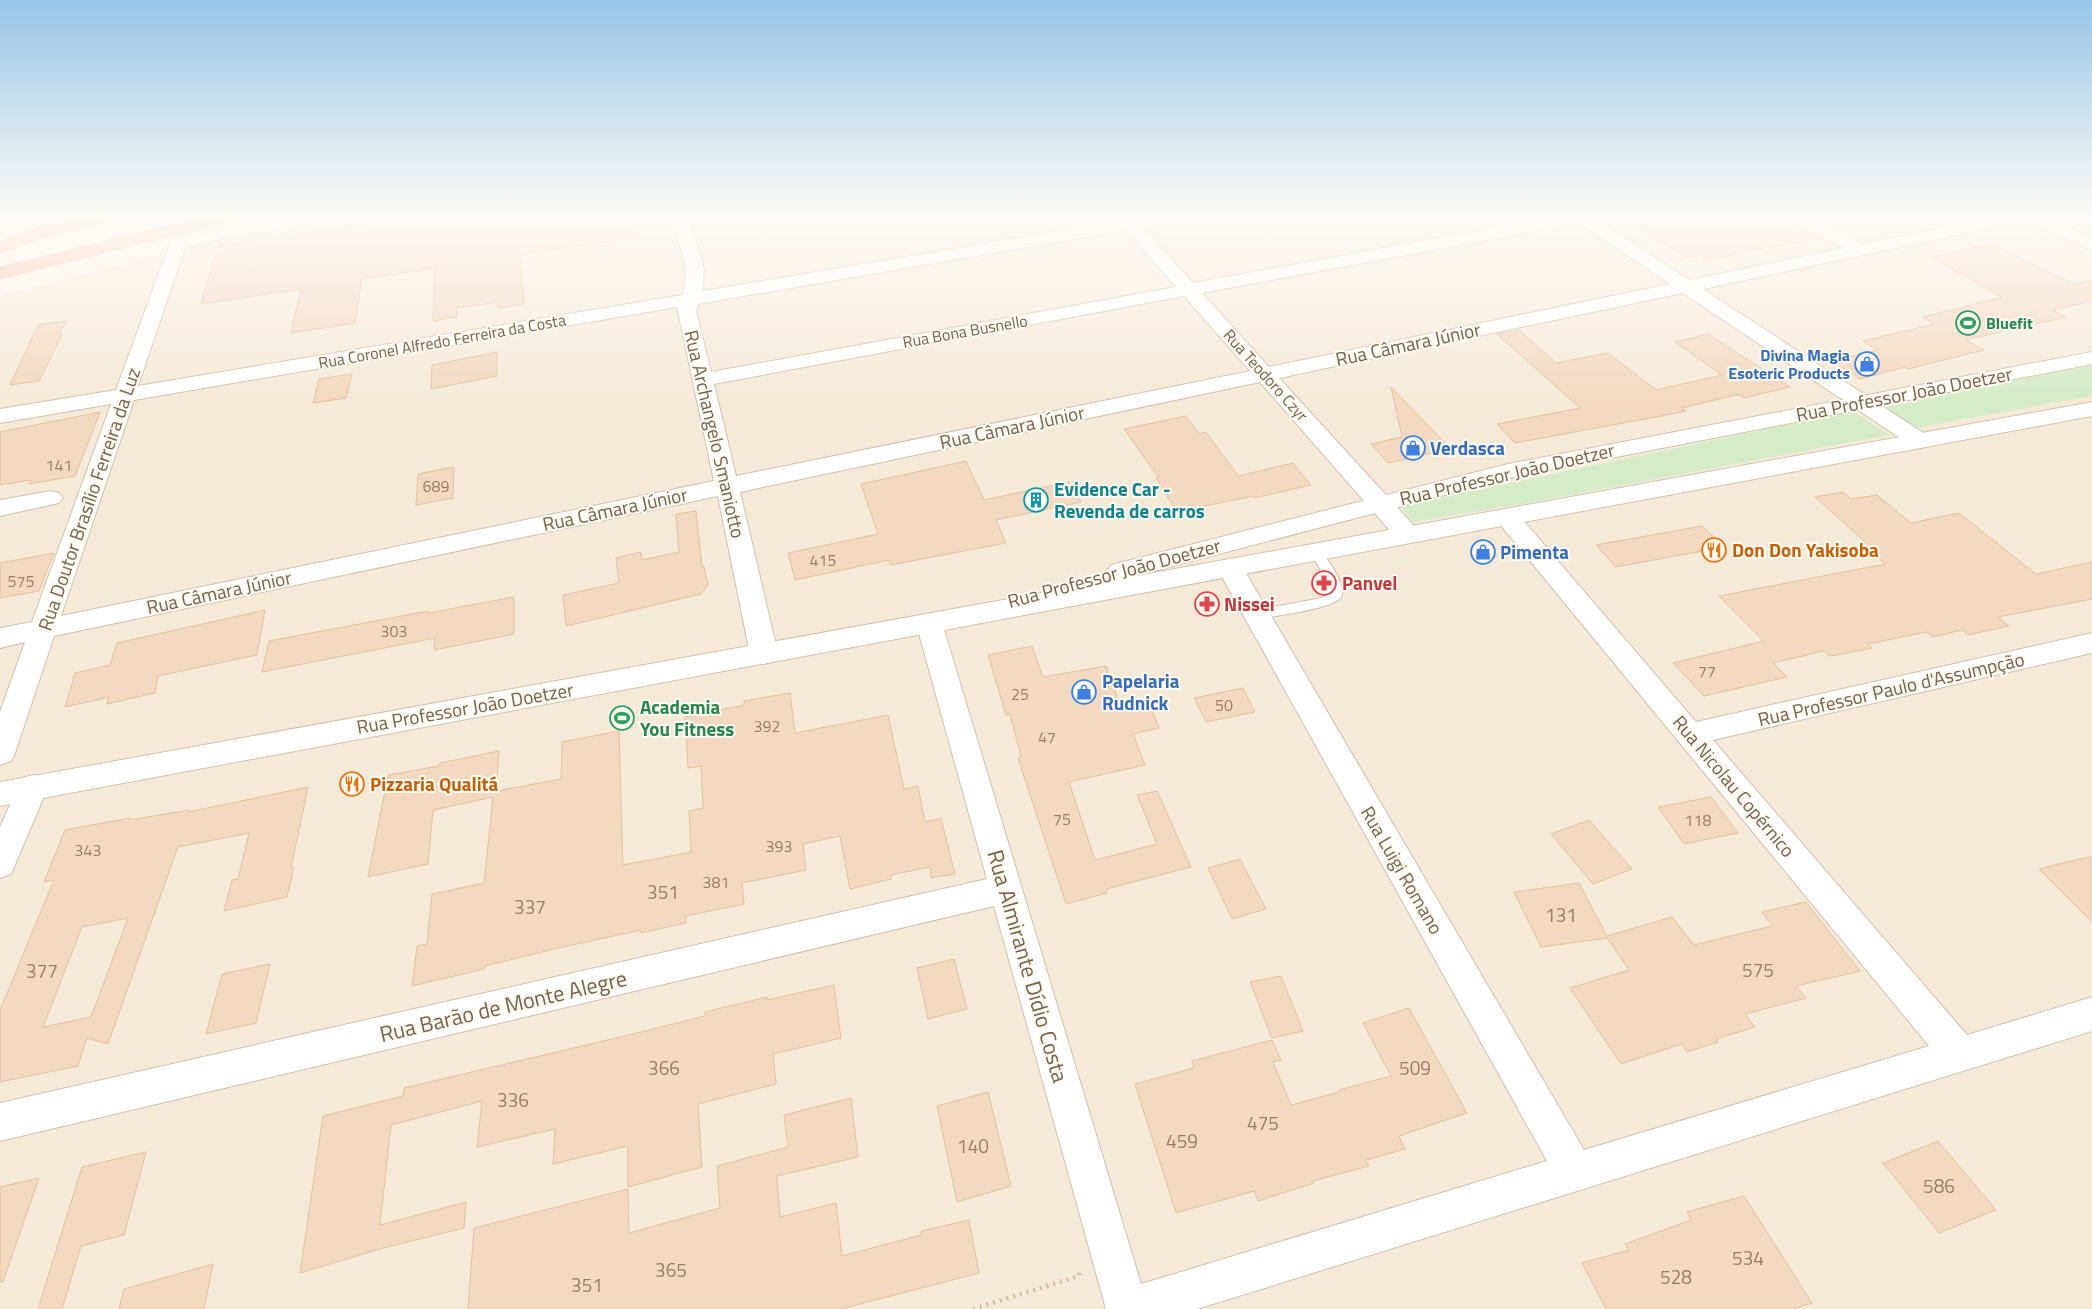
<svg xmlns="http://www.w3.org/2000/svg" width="2092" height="1309" viewBox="0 0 2092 1309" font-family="'Titillium Web',sans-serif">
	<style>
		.residential { fill: #f5ead8 }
		.green { fill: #d4ecc8 }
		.building { fill: #f3d9c1; stroke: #e6c1a1; fill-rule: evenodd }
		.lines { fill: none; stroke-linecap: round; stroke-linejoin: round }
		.service-casing { stroke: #d0c0af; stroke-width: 2 }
		.minor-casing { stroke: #d0c0af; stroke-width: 2 }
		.secondary-casing { stroke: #d3c1ad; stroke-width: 2 }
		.motorway-casing { stroke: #d9d2cd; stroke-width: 2 }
		.path { stroke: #d9bca4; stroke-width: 4.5; stroke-dasharray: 2 5; stroke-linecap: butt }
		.service { fill: #fff; fill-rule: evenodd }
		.minor { fill: #fff; fill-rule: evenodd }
		.secondary { fill: #fff; fill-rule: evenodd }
		.motorway { fill: #f7bea1; fill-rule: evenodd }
		.labels { text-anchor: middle; stroke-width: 4; stroke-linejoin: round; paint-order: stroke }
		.far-leisure-label { font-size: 16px; font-weight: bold; fill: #27864d; stroke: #fffbf1; text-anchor: start }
		.far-street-label { font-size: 16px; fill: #79604c; stroke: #fffbf1 }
		.far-shop-label { font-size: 16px; font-weight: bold; fill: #366cbe; stroke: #fffbf1; text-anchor: end }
		.number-label { font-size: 16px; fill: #987e69 }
		.street-label { font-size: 19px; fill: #79604c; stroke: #fffbf1 }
		.shop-label { font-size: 19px; font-weight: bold; fill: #366cbe; stroke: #fffbf1; text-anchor: start }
		.culture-label { font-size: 19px; font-weight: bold; fill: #0d838f; stroke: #fffbf1; text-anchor: start }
		.food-label { font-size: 19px; font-weight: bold; fill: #c56008; stroke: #fffbf1; text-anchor: start }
		.health-label { font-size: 19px; font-weight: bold; fill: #be3a42; stroke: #fffbf1; text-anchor: start }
		.leisure-label { font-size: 19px; font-weight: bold; fill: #27864d; stroke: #fffbf1; text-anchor: start }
		.near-number-label { font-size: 19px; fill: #987e69 }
		.near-street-label { font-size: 22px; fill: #79604c; stroke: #fffbf1 }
	</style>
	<rect width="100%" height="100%" fill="#fdf7ea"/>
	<path class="residential" d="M313,216H2092V1309H0V296Z"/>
	<path class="green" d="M2092,364V396L1915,428L1884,408Z
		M1853,411L1889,435L1538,501L1413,522L1401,506Z"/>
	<path class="building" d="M422,216H631L636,237L520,255L524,304L498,308V302L457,308V317L433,321L435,268L362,279L355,323L291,333L301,289L201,304L219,245Z
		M1620,216H1778L1821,238L1735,253L1737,254L1708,260L1701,255L1687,258Z
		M1992,244L2074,284L2092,281V301L2053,310L2066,317L1966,340L1984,350L1908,369L1905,367L1860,379L1832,361L1877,350L1863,341L1934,324L1923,317L2002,297L1930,257Z
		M66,321L59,334H62L39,381L10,385L38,325Z
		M1519,330L1556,363L1608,353L1656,390L1722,375L1675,342L1708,334L1790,387L1744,398L1739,394L1682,408L1686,411L1661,416L1515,443L1497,424L1580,408L1497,334Z
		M497,352V376L431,389L432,365Z
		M352,374L346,398L313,403L319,379Z
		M1391,387L1451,449L1388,463L1371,444L1402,437Z
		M100,412L75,476L29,484L31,480L0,485V432Z
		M1186,416L1199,434L1206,432L1238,476L1293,463L1311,485L1254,498L1253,496L1177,512L1156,478H1159L1124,429Z
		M966,461L984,500L1069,482L1081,502L996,520L1006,543L890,565L889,560L795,580L788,553L878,534L861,484Z
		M454,467L453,498L416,505L418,474Z
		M1843,492L1851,499L1877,495L1911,523L1959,513L2036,574L2092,562V599L1998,617L2009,626L1967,635L1962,630L1933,637L1927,632L1868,644L1872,648L1837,655L1829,656L1824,651L1773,663L1787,677L1704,696L1673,663L1764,641L1719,596L1885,564L1868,549H1873L1815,497Z
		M696,511L702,567H704L708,585L701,594L566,626L563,595L619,583L616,558L641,552L642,560L679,552L676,514Z
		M1702,526L1724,547L1616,567L1596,545Z
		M54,553L39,591L0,598V563Z
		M514,597V634L434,650L435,638L262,672L269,641L428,611V613Z
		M265,610L257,655L158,676L155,693L107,704L109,697L65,707L75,673L110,665L117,643Z
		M1032,646L1043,677L1106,666L1120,705L1148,700L1159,728L1133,734L1145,765L1069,782L1095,860L1157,844L1137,795L1157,791L1191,867L1106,889L1107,893L1066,904L1018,758L1021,757L1010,714L1006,715L988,655Z
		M1243,688L1255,712L1206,722L1194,698Z
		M790,693L795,733L888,715L904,789L918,786L925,822L941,818L955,874L931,878L930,867L891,875V879L850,889L840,836L803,844L806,870L742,883L744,904L686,916V923L641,933V930L554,949L485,966L484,969L412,986L417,946L427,944L432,894L484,883L493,797L433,810L428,864L368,877L388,775L439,766L440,763L499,751L496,791L561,779L562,742L619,731L623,865L691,852L689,811L703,808L701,766L688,768L685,717L744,705V701Z
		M308,787L291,868L294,867L287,897L224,911L232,880L238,879L249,833L178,847L108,1044L87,1038L78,1066L0,1082V1010L54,880L44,882L65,830L130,818L129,820L189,810L188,812ZM128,918L91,1017L43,1027L82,927Z
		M1711,797L1738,833L1684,844L1658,807Z
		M1589,820L1632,869L1593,884L1551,834Z
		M2092,856V922L2039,869Z
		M1240,859L1266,909L1232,919L1208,868Z
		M1579,883L1607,936L1672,917L1694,945L1772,926L1762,912L1806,902L1860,971L1796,986L1806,998L1745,1014L1755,1027L1716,1039L1718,1042L1687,1052L1682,1044L1621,1064L1570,988L1629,970L1607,938L1541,947L1514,892Z
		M954,959L967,1009L928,1019L917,968Z
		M270,964L256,1023L206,1034L222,974Z
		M1281,976L1303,1031L1272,1038L1250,982Z
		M834,985L841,1038L773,1054L776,1084L698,1104L702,1167L628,1187V1146L553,1164L555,1129L477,1147L482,1101L391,1125L380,1225L466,1202L464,1228L383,1248L300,1273L323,1116L403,1096L404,1088L629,1035L705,1016V1012L767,997V1000Z
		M1409,1008L1467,1113L1399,1136L1405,1149L1366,1160L1369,1166L1313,1181L1314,1183L1258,1201L1254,1191L1176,1213L1135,1084L1194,1068L1192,1061L1272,1040L1281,1060L1273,1062L1291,1105L1339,1092V1090L1391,1076L1363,1023Z
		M988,1092L1011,1186L957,1202L937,1106Z
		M851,1098L858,1157L777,1176L780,1217L836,1203L842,1256L921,1235V1231L969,1220L979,1273L841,1309H468L474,1228L628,1189L629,1233L720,1208L717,1166L788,1147L784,1115Z
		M1938,1141L1996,1210L1939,1233L1883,1163Z
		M146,1152L124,1235L81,1246L62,1309H38L82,1167Z
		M39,1178L3,1282H0V1187Z
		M1744,1196L1812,1303L1792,1309H1606L1582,1263L1629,1250L1625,1244L1691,1220L1687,1212Z
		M213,1264L204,1309H119L124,1289Z"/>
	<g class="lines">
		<g class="service-casing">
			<path id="service" d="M38,216H47L29,239H23L22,237Z
				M1316,548L1320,549C1328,561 1343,579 1342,594C1342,609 1270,616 1256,619L1251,617L1249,614L1251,611L1322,598L1329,594V585L1310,552Z"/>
		</g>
		<g class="minor-casing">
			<path id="minor" d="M303,216H348L345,220L339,221L230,237L185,248L138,386L682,295C693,269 677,240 670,216H688L704,269L703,291L1118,221L1114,216H1132L1135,218L1149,216H1189L1186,220L1143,228L1193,283L1559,216H1592L1689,280L1844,248L1794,220L1791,216H1813L1863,244L1999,216H2033L2030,220L2024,221L1703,289L1928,436L1931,441L1928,446L1920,448L1912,446L1683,293L1279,378L1417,529L1420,535L1417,541L1408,543L1399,541L1260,382L740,492L778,654L774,661L764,664L754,661L750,654L718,496L54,636L15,753L11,761L0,765V712L25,642L0,648V628L32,622L111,404L0,423V409L116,390L171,240L230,227ZM1579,223L1670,284L1269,367L1202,293ZM1126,230L1176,287L711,372L696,311L698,304ZM1184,296L1250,371L736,476L714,384ZM677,307L714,481L61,616L134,400Z
				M51,491L59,493L63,498L59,503L0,516V500Z
				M1507,509L1516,512L1696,722L2092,633V653L1713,740L1967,1035L2092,997V1031L1197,1309H1106L994,906L0,1141V1103L987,879L916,623L920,616L929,614L938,616L942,623L1141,1284L1547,1161L1217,568L1221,562L1230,560L1239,562L1243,568L1584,1150L1929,1046L1498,522L1495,517L1498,512Z
				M33,775L44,778L48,787L11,874L0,878V827L22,778Z"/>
		</g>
		<g class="secondary-casing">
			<path id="secondary" d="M2022,216H2045L2092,238V250L2025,220Z
				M2092,352V364L1509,478L1131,577L2092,402V416L0,806V782L1118,579L1111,577L1107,571L1111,565L1508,464Z"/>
		</g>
		<g class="motorway-casing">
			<path id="motorway" d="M87,216H117L114,220L42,238L0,253V242L30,230Z
				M208,216H238L235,220L0,279V267Z"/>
		</g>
		<path class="path" d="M973,1309L1079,1276L1080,1268"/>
		<use href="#service" class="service"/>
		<use href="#minor" class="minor"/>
		<use href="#secondary" class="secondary"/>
		<use href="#motorway" class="motorway"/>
	</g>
	<linearGradient id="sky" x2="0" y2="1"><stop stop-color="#97c5e8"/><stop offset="0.54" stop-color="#fefbf6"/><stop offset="1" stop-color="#fefbf6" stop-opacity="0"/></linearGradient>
	<rect width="2092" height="399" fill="url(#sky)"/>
	<defs>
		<g id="stadium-ring" transform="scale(1.25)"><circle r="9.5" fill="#fffbf1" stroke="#2e9e5b" stroke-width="1.5"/><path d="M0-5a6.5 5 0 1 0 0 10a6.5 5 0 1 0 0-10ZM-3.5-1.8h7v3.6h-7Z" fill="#2e9e5b"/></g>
		<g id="shop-ring" transform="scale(1.25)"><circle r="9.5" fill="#fffbf1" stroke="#3f7fe0" stroke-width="1.5"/><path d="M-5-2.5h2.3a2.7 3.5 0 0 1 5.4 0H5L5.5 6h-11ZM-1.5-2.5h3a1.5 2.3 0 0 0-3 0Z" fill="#3f7fe0"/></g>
		<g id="building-ring" transform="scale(1.25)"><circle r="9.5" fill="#fffbf1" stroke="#0f9aa8" stroke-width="1.5"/><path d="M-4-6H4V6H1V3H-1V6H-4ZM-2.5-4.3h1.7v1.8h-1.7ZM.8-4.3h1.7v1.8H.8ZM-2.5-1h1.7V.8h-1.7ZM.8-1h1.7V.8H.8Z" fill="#0f9aa8"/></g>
		<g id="restaurant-ring" transform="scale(1.25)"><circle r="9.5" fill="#fffbf1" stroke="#e8710a" stroke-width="1.5"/><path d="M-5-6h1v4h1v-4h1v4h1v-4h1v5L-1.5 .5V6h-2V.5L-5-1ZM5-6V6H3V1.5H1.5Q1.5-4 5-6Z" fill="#e8710a"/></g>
		<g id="pharmacy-ring" transform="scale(1.25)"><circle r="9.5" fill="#fffbf1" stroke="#e0444e" stroke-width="1.5"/><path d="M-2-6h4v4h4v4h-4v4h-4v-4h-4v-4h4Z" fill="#e0444e"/></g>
	</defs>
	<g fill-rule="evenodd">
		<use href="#stadium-ring" x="1968" y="323"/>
		<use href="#shop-ring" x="1867" y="364"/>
		<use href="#shop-ring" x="1413" y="448"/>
		<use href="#building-ring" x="1036" y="500"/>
		<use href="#restaurant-ring" x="1714" y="550"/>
		<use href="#shop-ring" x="1483" y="552"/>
		<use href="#pharmacy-ring" x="1324" y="583"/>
		<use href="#pharmacy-ring" x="1207" y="604"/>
		<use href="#shop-ring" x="1084" y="692"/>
		<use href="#stadium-ring" x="622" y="718"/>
		<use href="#restaurant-ring" x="352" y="784"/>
	</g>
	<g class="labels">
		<g class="far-leisure-label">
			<text x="1986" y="329">Bluefit</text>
		</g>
		<g class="far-street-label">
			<text transform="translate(965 331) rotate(-10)" y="6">Rua Bona Busnello</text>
			<text transform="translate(442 341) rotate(-10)" y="6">Rua Coronel Alfredo Ferreira da Costa</text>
			<text transform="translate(1266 375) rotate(48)" y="6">Rua Teodoro Czyr</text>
		</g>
		<g class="far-shop-label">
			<text x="1850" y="361">Divina Magia<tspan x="1850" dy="18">Esoteric Products</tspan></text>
		</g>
		<g class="number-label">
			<text x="59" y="471">141</text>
			<text x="436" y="492">689</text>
			<text x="823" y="566">415</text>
			<text x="21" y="587">575</text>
			<text x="394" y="637">303</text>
			<text x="1707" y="677">77</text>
			<text x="1020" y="700">25</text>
			<text x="1224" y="711">50</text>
			<text x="767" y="732">392</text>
			<text x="1047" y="743">47</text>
			<text x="1062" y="825">75</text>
			<text x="1698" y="826">118</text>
			<text x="779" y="852">393</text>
			<text x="88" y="856">343</text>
			<text x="716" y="888">381</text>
		</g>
		<g class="street-label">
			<text transform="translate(1408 344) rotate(-12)" y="7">Rua Câmara Júnior</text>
			<text transform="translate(1904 394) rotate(-11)" y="7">Rua Professor João Doetzer</text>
			<text transform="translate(1012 427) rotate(-12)" y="7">Rua Câmara Júnior</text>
			<text transform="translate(715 434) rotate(77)" y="7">Rua Archangelo Smaniotto</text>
			<text transform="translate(1507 474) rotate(-13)" y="7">Rua Professor João Doetzer</text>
			<text transform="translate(89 499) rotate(-71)" y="7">Rua Doutor Brasílio Ferreira da Luz</text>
			<text transform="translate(615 509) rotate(-12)" y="7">Rua Câmara Júnior</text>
			<text transform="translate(1114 573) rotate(-15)" y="7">Rua Professor João Doetzer</text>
			<text transform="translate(219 592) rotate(-12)" y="7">Rua Câmara Júnior</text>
			<text transform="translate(1891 689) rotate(-13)" y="7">Rua Professor Paulo d'Assumpção</text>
			<text transform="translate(465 708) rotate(-10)" y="7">Rua Professor João Doetzer</text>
			<text transform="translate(1734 786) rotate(50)" y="7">Rua Nicolau Copérnico</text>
			<text transform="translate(1402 870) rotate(60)" y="7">Rua Luigi Romano</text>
		</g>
		<g class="shop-label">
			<text x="1430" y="455">Verdasca</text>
			<text x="1500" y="559">Pimenta</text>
			<text x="1102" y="688">Papelaria<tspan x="1102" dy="22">Rudnick</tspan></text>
		</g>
		<g class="culture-label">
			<text x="1054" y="496">Evidence Car -<tspan x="1054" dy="22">Revenda de carros</tspan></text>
		</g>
		<g class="food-label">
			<text x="1732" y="557">Don Don Yakisoba</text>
			<text x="370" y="791">Pizzaria Qualitá</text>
		</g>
		<g class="health-label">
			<text x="1342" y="590">Panvel</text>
			<text x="1224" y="611">Nissei</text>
		</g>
		<g class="leisure-label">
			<text x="640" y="714">Academia<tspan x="640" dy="22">You Fitness</tspan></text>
		</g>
		<g class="near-number-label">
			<text x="663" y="899">351</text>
			<text x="530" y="914">337</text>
			<text x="1561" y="922">131</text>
			<text x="1758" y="977">575</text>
			<text x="42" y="978">377</text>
			<text x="664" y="1075">366</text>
			<text x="1415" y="1075">509</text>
			<text x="513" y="1107">336</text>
			<text x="1263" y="1130">475</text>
			<text x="1182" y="1148">459</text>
			<text x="973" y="1153">140</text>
			<text x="1939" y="1193">586</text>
			<text x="1748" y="1265">534</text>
			<text x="671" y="1277">365</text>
			<text x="1676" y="1284">528</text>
			<text x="587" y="1292">351</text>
		</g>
		<g class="near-street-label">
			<text transform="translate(1028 966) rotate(74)" y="8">Rua Almirante Dídio Costa</text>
			<text transform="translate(503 1006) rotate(-13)" y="8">Rua Barão de Monte Alegre</text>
		</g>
	</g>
</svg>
